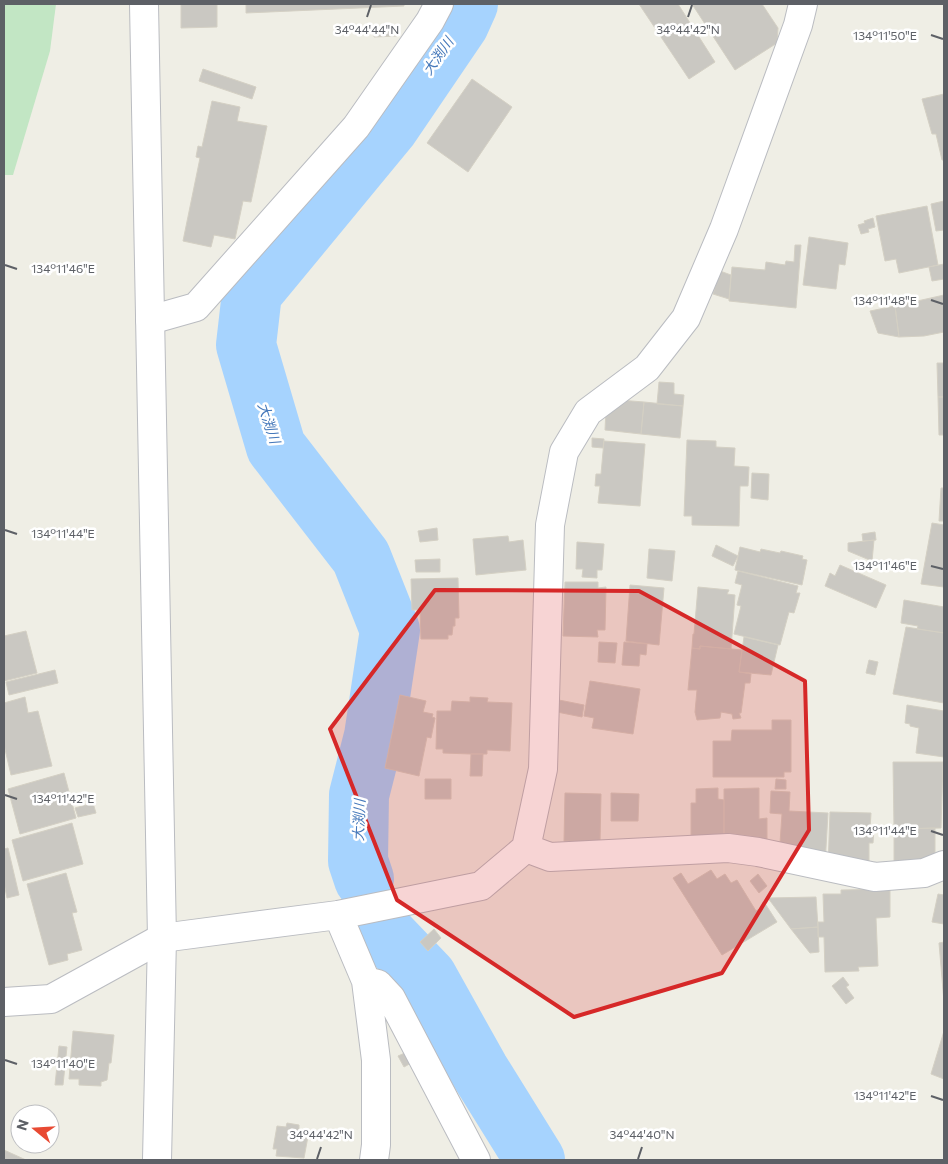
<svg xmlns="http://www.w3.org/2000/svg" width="948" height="1164" viewBox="0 0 948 1164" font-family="Commissioner,'Noto Sans JP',sans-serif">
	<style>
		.green { fill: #c2e6c4 }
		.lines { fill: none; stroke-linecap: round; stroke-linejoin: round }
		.river { stroke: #a6d3fe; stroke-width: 60 }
		.building { fill: #cac8c2; stroke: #d4d0c4 }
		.minor-casing { stroke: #babcc1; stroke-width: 30 }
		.tertiary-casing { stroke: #babcc1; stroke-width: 30 }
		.minor { stroke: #fff; stroke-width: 28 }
		.tertiary { stroke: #fff; stroke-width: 28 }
		.marked { fill: #d62828; fill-opacity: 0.2; stroke: #d62828; stroke-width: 4; stroke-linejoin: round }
		.ticks { fill: none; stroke: #5d6066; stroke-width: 2 }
		.labels { text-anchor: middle; stroke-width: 5; stroke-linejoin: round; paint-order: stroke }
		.water-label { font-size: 14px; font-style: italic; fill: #4578ba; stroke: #fff }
		.ticks-label { font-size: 12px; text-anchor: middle; fill: #5d6066; stroke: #fff; stroke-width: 5; stroke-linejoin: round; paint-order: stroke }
	</style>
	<rect width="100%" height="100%" fill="#efeee5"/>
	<path class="green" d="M4,4H56L50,51L13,175H4Z"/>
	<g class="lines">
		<path class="river" d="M364,879L358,861L359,795L374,736L390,630L361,557L276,447L246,345L252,293L389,127L459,24L468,4
			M382,930L427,977L479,1070L535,1160"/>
	</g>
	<path class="building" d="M181,4H217V27L181,28Z
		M246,4H404V6L246,13Z
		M639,4H678L715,62L689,79Z
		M692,4H762L778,28L777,43L735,70Z
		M396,27L397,36L374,37V28Z
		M203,69L256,87L252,99L199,81Z
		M472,79L512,107L468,172L427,143Z
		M944,94V160H942L936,134H932L922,99Z
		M212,101L240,107L237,121L267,126L251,202L243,201L235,239L214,235L211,247L183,241L200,158L196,157L198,146L202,147Z
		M944,201V230L936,231L931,204Z
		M927,206L938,265L899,273L896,259L885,261L876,216Z
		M873,218L875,227L868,229L869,232L861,234L858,225L865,223L864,221Z
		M809,237L848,243L845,265L839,264L836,289L803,285Z
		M795,245H801L796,308L729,301L732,267L765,270L766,262L785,265L786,261L794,262Z
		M944,264V279L932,281L929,267Z
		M720,271L731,275L729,299L713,294Z
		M944,295V332L924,336L899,337L895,306Z
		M895,306L899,337L878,333L870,311Z
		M937,363H944V397H938Z
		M659,382L674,383V394L684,395L683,406L657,404Z
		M938,397H944V435H939Z
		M619,400L644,402L641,434L605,430L606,410Z
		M644,402L683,406L680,438L641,434Z
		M592,438L604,439L603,448L592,447Z
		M687,440L716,441V447L735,448L734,466L749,467L748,486H740L739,526L692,525V516H684Z
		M604,441L645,444L640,506L598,503L600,486H595L596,474H601Z
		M752,473L769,474L768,500L751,498Z
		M941,488H944V521H939Z
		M932,523L944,525V587L921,584Z
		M437,528L438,540L420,542L418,531Z
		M875,532L876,540L863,541L862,534Z
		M508,536L509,542L523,540L526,570L476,575L473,539Z
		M874,540L872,561L848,551V543Z
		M577,542L604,544L602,570H597V578L582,577L583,569H576Z
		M716,545L738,556L733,566L712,556Z
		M740,547L760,552L761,549L780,553L781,551L803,556L802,559L807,560L802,585L735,570Z
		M649,549L675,551L672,581L647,578Z
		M440,559V572H416L415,560Z
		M840,565L886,585L876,608L825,586L830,573L835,576Z
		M738,571L798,586L796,593H800L794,613L789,612L780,645L734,634L741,606L737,605L742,585L735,583Z
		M458,578L459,618H455V626H453L452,635H448V639H421L420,610H412L411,579Z
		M565,582H598V588L606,587L605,630H597L598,637L563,636Z
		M630,585L664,588L659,645L626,641Z
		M698,587L729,590L727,594L735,595L731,649L700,646V649L692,648L693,634H694Z
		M904,600L944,607V633L917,629L918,626L901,623Z
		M906,627L944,633V703L893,694Z
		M26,631L37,673L4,681V636Z
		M744,637L778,645L771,675L739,672Z
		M599,642L617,643L615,663L598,662Z
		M624,642L647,644L646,655L640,654L639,666L622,665Z
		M700,646L742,650L739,672L751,674L750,683H745L741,713H739L741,718L733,719L732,714L721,712L720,718L697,720L695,712L697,690H688L692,648L700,649Z
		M869,660L878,662L875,675L866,673Z
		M55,670L58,683L9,695L6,682Z
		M590,681L640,689L633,734L592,728L594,718L584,716Z
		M400,695L426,701L423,712L433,714L432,717L435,718L431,738L427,737L419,776L385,768Z
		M25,697L28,713L38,711L52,766L11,775L4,745V703Z
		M470,697L488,698L487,702L512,703L510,751L487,750V754H471L443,753V749H436L437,711H451L452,701L470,702Z
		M559,700L584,705L582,717L557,712Z
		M907,705L944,711V757L916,753L919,728L910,726V724L905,723Z
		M772,720H791V772H784V777H713V741H731L732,730H772Z
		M471,754H483L482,776H470Z
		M893,762H943L941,828L894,829Z
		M64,773L76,818L20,834L8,789Z
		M425,779H451V799H425Z
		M776,779L786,780V789H775Z
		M718,788V799L724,800V849H691V803H696V789Z
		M759,788V819L767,818V849H724V789Z
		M771,791L790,792L789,811L828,813L825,865L786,857V843H780L782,814L770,813Z
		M565,793L601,794L600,842L564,841Z
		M611,793L639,794L638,821H611Z
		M93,803L96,813L78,817L75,808Z
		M830,812L871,813L870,829H874L873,843H869V868L828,867Z
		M72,823L83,864L23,881L12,840Z
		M935,828V867L894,868V829Z
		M8,848L19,895L7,898L4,883V849Z
		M711,870L717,879L725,874L731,883L737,880L756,911L766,905L777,922L722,955L673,878L681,873L688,884Z
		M66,873L77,912L72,913L82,950L67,954L68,960L49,965L27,884Z
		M758,874L767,886L759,893L750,881Z
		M890,889V917L876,918L878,966L858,967L859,971L825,972L824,937H818V922H824L823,894H841V890Z
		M938,894L944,895V924L932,922Z
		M816,897L818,927L791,929L768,898Z
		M818,927L819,952L810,953L791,929Z
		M434,929L441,938L428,951L420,942Z
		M944,942V1002L939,943Z
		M843,977L849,985L846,987L854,998L846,1004L832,986Z
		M73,1031L114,1035L111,1063H109L107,1080L101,1082V1086L79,1085V1079H69Z
		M944,1031V1079L931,1074Z
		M59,1046L67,1047L63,1085H55Z
		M407,1052L413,1062L404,1067L398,1056Z
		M287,1123L299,1125V1129L309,1131L304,1158L276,1156L277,1149H273L277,1126L286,1127Z
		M4,1150L26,1160H4Z"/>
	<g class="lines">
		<g class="minor-casing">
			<path id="minor" d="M150,320L196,307L356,127L430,21L439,4
				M526,848L550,857L728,848L758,852L875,877L924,873L944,865
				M338,915L366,981L376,1060V1145L374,1160
				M366,981L378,984L391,998L476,1160
				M4,1002L51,999L162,938L338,915L481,886L526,848L543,769L550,525L564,452L588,412L647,368L686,318L724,229L798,25L803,4"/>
		</g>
		<g class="tertiary-casing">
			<path id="tertiary" d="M144,4L162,938L157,1160"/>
		</g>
		<use href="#minor" class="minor"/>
		<use href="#tertiary" class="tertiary"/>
	</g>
	<path class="marked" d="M435,590L639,591L805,681L809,830L722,973L574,1017L397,900L330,729Z"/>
	<path class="ticks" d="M367,17L371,5M688,17L692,5M931,35L943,39M5,265L17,269M931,300L943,304M5,530L17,534M931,566L943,569M5,795L17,799M931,831L943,835M5,1060L17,1064M931,1096L943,1100M317,1159L321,1147M638,1159L642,1147"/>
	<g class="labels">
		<g class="water-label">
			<text transform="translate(438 56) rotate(-55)" y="5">大渕川</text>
			<text transform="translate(269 423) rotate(72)" y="5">大渕川</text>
			<text transform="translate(359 820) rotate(-88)" y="5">大渕川</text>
		</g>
	</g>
	<g class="ticks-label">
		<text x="367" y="34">34°44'44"N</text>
		<text x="688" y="34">34°44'42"N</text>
		<text x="885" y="40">134°11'50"E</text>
		<text x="63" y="273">134°11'46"E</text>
		<text x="885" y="305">134°11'48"E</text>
		<text x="63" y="538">134°11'44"E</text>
		<text x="885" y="570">134°11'46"E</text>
		<text x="63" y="803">134°11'42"E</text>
		<text x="885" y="835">134°11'44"E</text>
		<text x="63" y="1068">134°11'40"E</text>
		<text x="885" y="1100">134°11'42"E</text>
		<text x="321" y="1139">34°44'42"N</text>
		<text x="642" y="1139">34°44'40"N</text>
	</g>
	<rect width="948" height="1164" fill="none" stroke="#5d6066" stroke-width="10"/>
	<g transform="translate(35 1129) rotate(288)"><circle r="24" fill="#ffffff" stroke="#bebfc2"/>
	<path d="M0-4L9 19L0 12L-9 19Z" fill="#e84a33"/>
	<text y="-8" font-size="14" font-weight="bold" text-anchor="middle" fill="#5d6066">N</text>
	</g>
</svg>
